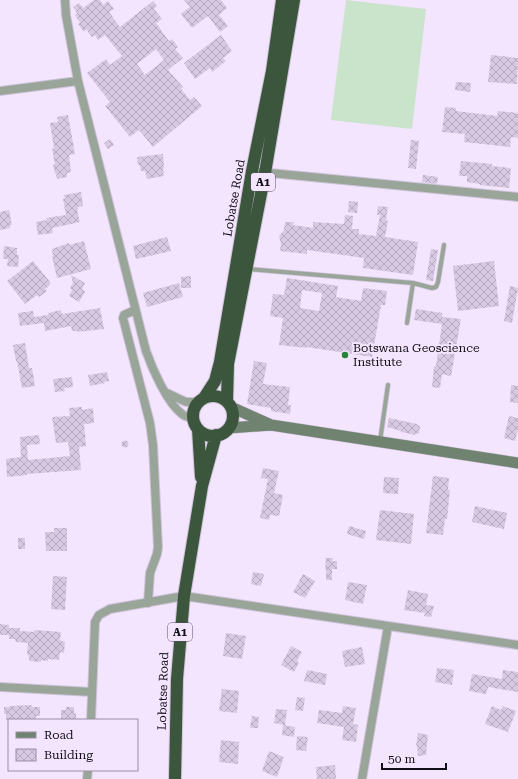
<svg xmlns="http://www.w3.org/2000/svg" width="518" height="779" viewBox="0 0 518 779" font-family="'Roboto Serif',serif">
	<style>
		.grass { fill: #cae3cb }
		.building { fill: url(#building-cross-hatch); fill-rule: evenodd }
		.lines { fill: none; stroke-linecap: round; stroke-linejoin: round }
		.lane-casing { stroke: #cfc3d9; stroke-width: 5.5 }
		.street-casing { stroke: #cfc3d9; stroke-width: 10 }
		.secondary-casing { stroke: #cfc3d9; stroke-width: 12 }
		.highway-casing { stroke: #cfc3d9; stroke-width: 14 }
		.lane { stroke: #98a598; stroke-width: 4 }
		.street { stroke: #98a598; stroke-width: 8 }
		.secondary { stroke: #708371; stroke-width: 11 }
		.highway { stroke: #3b563d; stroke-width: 12 }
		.poi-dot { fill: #268537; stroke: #f3e5fe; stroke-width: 1.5 }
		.labels { text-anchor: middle; stroke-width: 4; stroke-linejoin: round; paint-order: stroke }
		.shield { fill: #f3e5fe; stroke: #564f5c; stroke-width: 1 }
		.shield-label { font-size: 11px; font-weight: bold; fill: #130f17 }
		.street-label { font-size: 12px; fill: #130f17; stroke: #f3e5fe }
		.poi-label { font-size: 12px; fill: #130f17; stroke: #f3e5fe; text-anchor: start }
	</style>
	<defs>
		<pattern id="building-cross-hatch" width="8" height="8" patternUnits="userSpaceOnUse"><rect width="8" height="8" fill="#d7c9e2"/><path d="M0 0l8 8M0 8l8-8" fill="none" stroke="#b8abc1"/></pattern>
	</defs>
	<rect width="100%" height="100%" fill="#f3e5fe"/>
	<path class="grass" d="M346,0L426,9L412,129L331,120Z"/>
	<path class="building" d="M94,0H100L103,5L108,1L114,9L109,12L120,27L153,1L157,6L154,9L162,19L156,23L169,41L172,39L178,47L175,49L183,58L168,70L183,87L181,89L190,100L194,97L202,106L153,147L139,130L130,137L105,106L110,102L87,73L106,59L110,65L122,56L105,35L98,40L95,35L92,37L86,29L84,32L78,24L80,23L75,15L77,13L73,7L79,3L83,8ZM156,49L164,60L145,75L137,64Z
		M184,0H221L227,8L219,15L228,26L220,32L208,16L192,28L181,14L190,7Z
		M221,35L232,51L223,58L226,61L212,72L210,68L195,79L184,63Z
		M491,55L518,58L517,84L488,82Z
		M456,82L471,83L470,92L455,90Z
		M445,107L456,108V111L497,116L498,111L518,113V138L511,137L510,147L464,142L465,134L442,132Z
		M68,115L75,154L69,155L71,172L67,173V177L57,179L56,173L55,174L53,164H55L52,149L54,148L50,123L58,122L57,117Z
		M110,139L114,145L108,149L104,143Z
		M411,140L419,141L416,169L408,168Z
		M163,154L164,168L163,169L164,176L147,179L145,171H141L140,165H138L137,157Z
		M461,161L492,164V166L511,168L509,188L480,185V184L467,182V176H459Z
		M423,175L438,177L437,184L422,182Z
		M81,192L83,206L78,207V210H77L80,222L52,228L53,233L38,235L36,222L47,220L46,218L66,215L63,199H65L64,195Z
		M349,201L358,202L357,213L348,212Z
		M378,206L388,207L386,220L388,221L385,237L418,242L413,275L363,268L364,258L307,250V254L280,251L281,244L279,236L284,230L285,222H294L293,225L313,228V222L344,224L345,215L353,216L352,229H359V234L376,236L380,215H377Z
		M9,210L12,225H10V228L0,230V212Z
		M167,237L171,251L136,259L133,246Z
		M84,241L91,269L57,278L52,256H53L52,249L69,243V245Z
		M4,246L17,248V255H19L18,267L7,266L8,259H3Z
		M431,249L438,250L433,281L426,280Z
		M33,261L50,282V285L45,289L47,291L39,297L37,295L25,304L7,281Z
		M494,261L499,306L458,311L453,266Z
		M71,275L85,283L82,289L85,292L79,302L69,296L72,290L70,288L73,283Z
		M191,276V288H181V277Z
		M287,278L338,286L336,297L361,301L363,288L387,291L385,305H381L372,357L307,347V348L279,345L283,318L270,316L273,294L284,295ZM302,290L322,293L319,311L300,308Z
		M179,283L183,297L147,307L143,293Z
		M510,286L518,288L512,323L504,321Z
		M100,308L104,329L77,332V331H72L71,326L45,331L44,323L20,326L18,313L33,311L34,317L48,315V313L61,310L62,314Z
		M416,309L442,313V317L461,319L451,376L442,374L440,388L432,387L434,366H436L442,324L414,320Z
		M25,343L29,368H32L35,386L22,388L17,361H16L13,345Z
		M254,361L267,363L263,384L290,387L288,405H291L290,414L271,411V408L247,404Z
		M107,372L109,381L104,382L105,383L90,386L88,375Z
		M72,377L73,387L64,388L65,391L55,392L53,379Z
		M511,385L518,386V403L510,402Z
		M82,407V410L93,408L94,423L84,424L86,446L79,447L81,470L27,474V475L7,477L6,459L21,457L20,437L39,435L40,444L27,445L28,460L70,456L68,442L56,443L52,417L70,416L69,408Z
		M509,416L518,418V429L515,441L504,438Z
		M389,418L417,424V425L420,426L419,434L416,433L415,435L401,432V431L387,427Z
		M121.5 444a3.5 3.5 0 1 1 7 0a3.5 3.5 0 1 1-7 0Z
		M263,468L279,471L274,493L283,495L279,516L270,515L269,520L260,518L268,479L261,478Z
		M433,476L449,478L448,490H450L447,519H445L443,535L426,533Z
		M384,477L399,478L398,494L383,493Z
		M475,506L507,513L504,529L472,522Z
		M380,510L414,514L411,544L376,540Z
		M349,526L366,531L364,539L347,534Z
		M54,528H67V551H46L45,532H54Z
		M18,538H25V549H18Z
		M326,558H333L332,561H337V569H332V580H326V569H325Z
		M253,572L264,574L261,586L251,584Z
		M303,574L315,581L305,598L293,592Z
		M53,576L67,577L65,610L51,609Z
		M348,582L367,585L363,604L345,600Z
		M408,590L428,594L426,605L434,606L431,617L424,616L425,613L404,610Z
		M0,624L9,625V628H20V631L34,632V630L61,632L60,640L65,642L64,653L60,652L59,660L48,659V661L41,660V662L29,661V655H27L28,643L16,642L15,639H9V635H0Z
		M226,633L246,636L242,659L223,656Z
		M291,646L302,652L297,661L299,663L294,672L281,665Z
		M362,647L365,664L345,667L342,651Z
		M437,668L454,670L452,685L435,682Z
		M307,670L327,674L325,685L304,681Z
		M503,670L518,672V692L488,687L486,694L469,691L472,674L502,679Z
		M222,689L239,691L237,713L219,711Z
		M297,697L305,698L303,711L295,710Z
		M32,705V707H40V716H36V720H6V714H4V707H10V706Z
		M343,706L356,708L353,724L358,725L356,742L342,740L344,727L317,723L319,710L342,713Z
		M492,706L501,710L503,706L516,711L508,732L485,724Z
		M66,707H74V713H76V720H61V710H66Z
		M276,709L287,710L285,725L274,723Z
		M252,716L259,717L258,728H250Z
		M283,725L295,727L294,737L282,735Z
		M418,733L428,735L426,755L418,756L417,746H416Z
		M297,736L308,737L306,751L296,750Z
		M221,740L239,742L238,764L219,762Z
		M269,751L284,757L277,777L262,771Z
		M335,765L336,779H317L316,767Z"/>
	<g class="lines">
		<g class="lane-casing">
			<path id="lane" d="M248,269L413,283L407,323
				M413,283L432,288L436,287L438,282L444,245
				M380,441L388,385"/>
		</g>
		<g class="street-casing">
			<path id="street" d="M65,0L66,15L78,81L146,351C152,368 167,403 182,414C185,417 189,417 193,418
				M0,91L78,81
				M260,172L518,197
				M135,310L124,315L123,318L150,423L153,445L158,547L157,554L150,573L148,603
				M167,393L186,402H199
				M0,687L92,692
				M91,720L95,622L99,615L110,609L184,596L518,645
				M87,779L88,770
				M362,779L388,626"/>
		</g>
		<g class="secondary-casing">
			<path id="secondary" d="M231,407L269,424
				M229,428L271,425L518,463"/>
		</g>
		<g class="highway-casing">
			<path id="highway" d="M193 416a20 20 0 1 1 40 0a20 20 0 1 1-40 0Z
				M204,398L215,381L220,362L252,171L272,71L282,0
				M227,401L228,364L265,173L294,0
				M198,429L201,477
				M175,779L177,679L184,596L202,486L216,435"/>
		</g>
		<use href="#lane" class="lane"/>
		<use href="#street" class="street"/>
		<use href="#secondary" class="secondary"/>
		<use href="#highway" class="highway"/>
	</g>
	<circle class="poi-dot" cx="345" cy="355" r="4"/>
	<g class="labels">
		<g class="shield">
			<rect x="251" y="173" width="24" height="18" rx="3"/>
			<rect x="168" y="623" width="24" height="18" rx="3"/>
		</g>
		<g class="shield-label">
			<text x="263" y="186">A1</text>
			<text x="180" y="636">A1</text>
		</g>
		<g class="street-label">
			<text transform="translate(234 198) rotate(-80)" y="4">Lobatse Road</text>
			<text transform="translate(163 691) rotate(-88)" y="4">Lobatse Road</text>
		</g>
		<g class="poi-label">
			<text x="353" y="352">Botswana Geoscience<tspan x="353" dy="14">Institute</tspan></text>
		</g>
	</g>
	<rect x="8" y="719" width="130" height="52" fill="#f3e5fe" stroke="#998fa2"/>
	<rect x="16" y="732" width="20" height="6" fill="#708371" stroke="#998fa2"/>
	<text x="44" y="739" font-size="12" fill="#130f17">Road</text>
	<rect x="16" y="749" width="20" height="12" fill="url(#building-cross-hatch)" stroke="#998fa2"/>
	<text x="44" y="759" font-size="12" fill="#130f17">Building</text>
	<path d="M382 763v6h64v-6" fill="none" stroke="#130f17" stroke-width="2"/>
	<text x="388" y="763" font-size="12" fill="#130f17" stroke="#f3e5fe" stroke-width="3" paint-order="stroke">50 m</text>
</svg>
